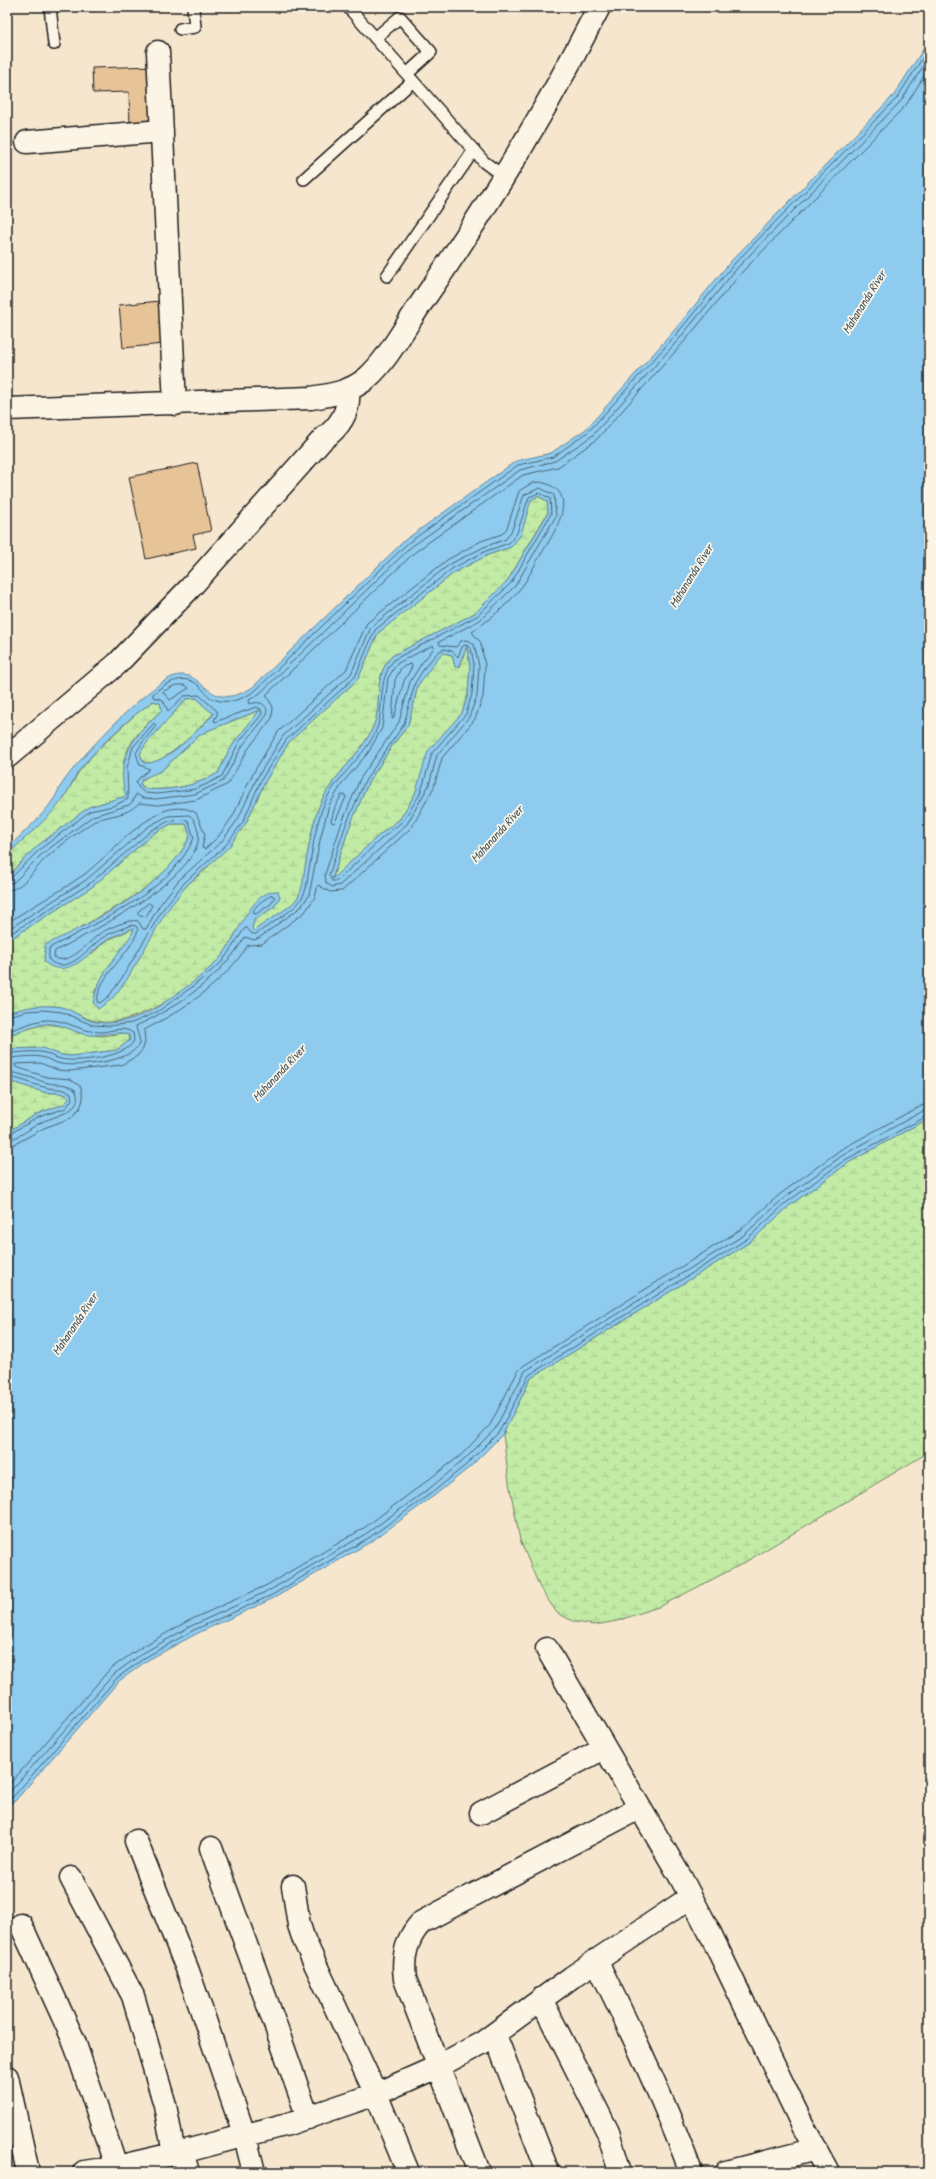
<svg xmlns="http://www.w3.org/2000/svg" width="936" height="2179" viewBox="0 0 936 2179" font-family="'Patrick Hand',sans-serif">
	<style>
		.wetland { fill: url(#wetland-marsh); stroke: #6f8461 }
		.water { fill: #8ecbef; stroke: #60859b; fill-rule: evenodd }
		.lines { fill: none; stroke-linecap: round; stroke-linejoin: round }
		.shore { stroke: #4a6270; stroke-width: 1 }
		.building { fill: #e7c498; stroke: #1c1c1c }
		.lane-casing { stroke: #1c1c1c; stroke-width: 14 }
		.street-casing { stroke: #1c1c1c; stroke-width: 25 }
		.lane { stroke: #fcf5e5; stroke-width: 11 }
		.street { stroke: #fcf5e5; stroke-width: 22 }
		.labels { text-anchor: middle; stroke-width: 3.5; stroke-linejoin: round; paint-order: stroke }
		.water-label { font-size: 12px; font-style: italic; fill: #445966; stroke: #fcf5e5 }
	</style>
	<defs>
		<pattern id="wetland-marsh" width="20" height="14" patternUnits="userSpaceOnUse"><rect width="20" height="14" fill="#c2eba6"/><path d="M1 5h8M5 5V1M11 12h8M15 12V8" fill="none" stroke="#a6c98e"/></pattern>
	</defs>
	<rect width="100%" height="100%" fill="#f6e6ce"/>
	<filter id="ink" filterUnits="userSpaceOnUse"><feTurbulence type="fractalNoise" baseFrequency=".025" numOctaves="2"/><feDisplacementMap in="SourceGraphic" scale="8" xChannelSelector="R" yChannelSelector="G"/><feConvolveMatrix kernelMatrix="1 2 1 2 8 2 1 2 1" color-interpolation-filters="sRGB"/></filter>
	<g filter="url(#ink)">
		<path class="wetland" d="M538,496L547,501L548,512L508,580L475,613L392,656C372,678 383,700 374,725C363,753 335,773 322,800C314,816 309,844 306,862C304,874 305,890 296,900C285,912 267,920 254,931L252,929L254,920L274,907L280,897C268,905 252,913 243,924C233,934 229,949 219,959C194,986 147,1019 110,1022C92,1024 80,1014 64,1008C48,1003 23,1008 7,1013V941L92,887L154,833L171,824H186L190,836C169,883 117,905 75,931L92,954L104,942L134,928L132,935L106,970L94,993L126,980L166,911L186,886L205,870L246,823L265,782L289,742L358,679L378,633L455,572L488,555L511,547L531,500Z
			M466,645L470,665L468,694L462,713L424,765L421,781L415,794L400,819L378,836L332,880L349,828L368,783L392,746L408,725L418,685L440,655L444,653L452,655L455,666L459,667L463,659Z
			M197,698L205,707L214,713C199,728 165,766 144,763L140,754L145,745L186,699Z
			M154,701L160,703L162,710C145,725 124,744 123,768C123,777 125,787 126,796L89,807L36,847L7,877V855L64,798L78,773L96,751L138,712Z
			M260,710L236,740L227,754L218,773C196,786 171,791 145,789L140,783L149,775L161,771L197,737L207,731Z
			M46,1024L69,1027L78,1033L101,1036L125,1033L129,1035L130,1040L117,1050L71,1056L61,1055L43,1048L7,1049V1035Z
			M7,1081C20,1084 31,1088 43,1092C52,1094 60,1091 68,1096L69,1099L64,1104L37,1114L7,1132Z
			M929,1118V1452L742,1564L661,1606L617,1621L595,1625L575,1622L557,1613L540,1588L520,1540L509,1483L503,1434L531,1378L750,1242L789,1206L848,1163Z"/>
		<path class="water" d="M929,40V1118L848,1163L789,1206L750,1242L531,1378L503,1434L470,1467L435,1495L372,1541L274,1598L196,1634L148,1660L119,1681L15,1801L7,1805V1132L37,1114L64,1104L69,1099L68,1096C60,1091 52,1094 43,1092C31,1088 20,1084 7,1081V1049L43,1048L61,1055L71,1056L117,1050L130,1040L129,1035C120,1030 101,1036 90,1035C74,1034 62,1022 46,1024C32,1025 20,1032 7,1035V1013C25,1007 42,1004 61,1007C72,1009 81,1018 92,1021C111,1027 139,1018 156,1008C177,994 201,978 219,959C237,941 249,890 278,891L280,897L274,907L254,920L252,929L254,931C267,920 285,912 296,900C304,890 303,874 306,862C309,844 314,816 322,800C335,773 363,753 374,725C383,700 372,678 392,656L475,613L508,580L548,513L547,501L538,496L531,500L521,535L511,547L488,555L455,572L378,633L358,679L289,742L265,782L246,823L229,847L186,886L166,912L126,981L112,999L98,1009L93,1003C96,983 109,965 121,949C126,942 132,936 134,928C125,932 111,936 103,943C86,956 66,980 44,962L45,945C94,921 168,887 190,836L186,824H171L154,833L92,887L7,941V877L36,847L89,807L126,796C114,758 136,734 162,710L160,703L153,701C126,721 99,745 78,772C72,781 69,791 63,799C48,820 25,837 7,855V849C21,834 42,817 53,800C57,795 58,789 62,784C77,760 146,687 172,677C205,664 204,717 253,687L405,540L516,461L551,453L586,429L672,333L731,261L894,95ZM467,646L470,665L468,694L462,713L428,751L415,794L400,819L378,836L332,879L349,828L368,783L392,746L408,725L418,685L440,655L444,653L452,655L455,667H458ZM197,698L205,707L214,714C199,728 165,766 144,763L140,754L145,745L186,699ZM260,710L236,740L227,754L218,773C196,786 171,791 145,789L140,784L142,779L161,771L197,737L207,731Z"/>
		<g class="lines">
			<path class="shore" d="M466,645L471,648L474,665L472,694L466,714L432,753L424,782L419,796L403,821L381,839L337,881H332L329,875L345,827L365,781L404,724L415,683L425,667L438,652L444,649L452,651L458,657L462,647Z
				M411,664L412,667L404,681L394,718L392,719L395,680L401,668Z
				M176,685H185L189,688L170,700L163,692Z
				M342,795H345L346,797L335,822L333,823L331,821L335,807Z
				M7,879L11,878L39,850L90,811L113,806L128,799L127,768L133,747L154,723L156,726L142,743L136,753L140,765L150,769L140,777L136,782L138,787L145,793L157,794L182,791L195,789L207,784L222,776L239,742L262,714L261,709L256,707L215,722L214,720L217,715V711L199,695L184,696L168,711L163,700L153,697V694C165,683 185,672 199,686C204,690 208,697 213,699C229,705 243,699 256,690L408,543L518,465L553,457L588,432L675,336L734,264L897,98L929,48
				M7,884L14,882L42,854L93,816L129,805L133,801L136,794L143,798L156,799L195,794L223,781L243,745L267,715C268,703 259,701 250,704L249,700L259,694L411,547L520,470L555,461L592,436L679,339L738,267L901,101L929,57
				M7,890C23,890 35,868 46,858C58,848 82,828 95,821C111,814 125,817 139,803L158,805L196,800L228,784L248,749L272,718L273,707L266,695L415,552L523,475L558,467L596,440L683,343L743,271L906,105L929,68
				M272,895L275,897L271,904L256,914L253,913C254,905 265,899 272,895Z
				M149,903L152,905L146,917L138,914V912Z
				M7,923C32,906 60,892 85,874C111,853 133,825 164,811C173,807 188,807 196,813L205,834L202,848L205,849L218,837L233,816L252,775L278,732L346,670L367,623L447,560L481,541L502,534L507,528L519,491L532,483L540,482C584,491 553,534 540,556C533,567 528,580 519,590C506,607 488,620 472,632L481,643L485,666L483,697L475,719L442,758L434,787L412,827L342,891L330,892L318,885L315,897L305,912L262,944L248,945C224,983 183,1010 144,1030L145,1042L143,1049L137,1056L121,1065L70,1071L58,1070L40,1063L15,1064L16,1067L47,1077L70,1079L81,1087L83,1100L80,1108L71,1118L44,1128L15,1144L7,1146
				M7,930L86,880L149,826L168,816L189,815C194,818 195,822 197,828C214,871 86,935 55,951L54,957C68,967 88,943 98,935C104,930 130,918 138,921L143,929H146L159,906L179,880L222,841L238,819L257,778L283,736L351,674L371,627L450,564L484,547L506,539L512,530L524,495L540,488L554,495L556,516L515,586L480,620L439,642L440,645L456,647L461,641L467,640L474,644L479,666L477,696L469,717L437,755L429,785L407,824L340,885L332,887L326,883L325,874L341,825L360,779L399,722L410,682L421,664L434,648L433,645L398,663L394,668L388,678L382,728L368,753L344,781L329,805L320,840L309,895L301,907L259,938L254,940L245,937C220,978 179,1006 136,1026C136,1032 141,1037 139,1044C131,1062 79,1067 61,1064C54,1063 48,1058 41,1057C30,1055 18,1058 7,1058
				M7,936L89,884L152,830L169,821L188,820L194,838C173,885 120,911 76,934C68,939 58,943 49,948V960C68,977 89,947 102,938C111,932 122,929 131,925L136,926L138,930C130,956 99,973 97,1002L100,1003L109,996L122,978L163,909L183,884L226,845L243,822L261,780L286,740L355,677L375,630L453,568L486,551L509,543L517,533L529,497L539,493L550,498L551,514L511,583L477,616L395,659C378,676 384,703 378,725C371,751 337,775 325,802C317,820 313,844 310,864C307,877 308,891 300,901C293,911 267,926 256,934H252L247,928H245L222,962L192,987L157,1012L132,1023L109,1026L92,1025L62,1012L43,1010L27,1011L7,1016
				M7,1031C20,1028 32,1021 46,1020C66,1019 80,1032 100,1032C111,1032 123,1025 133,1033L134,1040C129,1057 76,1063 61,1059C54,1058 48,1053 41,1052C29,1051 18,1053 7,1053
				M7,1072C20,1073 32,1078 44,1082C56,1086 65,1081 75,1090C87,1112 52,1116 40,1123C30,1128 18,1139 7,1140
				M7,1077C20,1078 31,1084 44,1087C53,1090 62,1087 71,1093L72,1099L66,1108L39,1117L7,1135
				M7,1787L110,1669L140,1648L188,1621L267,1585L364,1528L460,1456L490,1425L518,1371L523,1366L740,1230L779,1195L840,1150L920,1106L929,1104
				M7,1795L114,1674L143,1653L191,1626L270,1590L367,1533L430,1488L464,1460L495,1429L525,1371L744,1235L783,1199L843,1155L923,1111L929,1110
				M7,1800L13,1797L117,1678L146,1657L194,1630L272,1595L370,1537L433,1492L467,1464L499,1432L529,1375L747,1239L786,1203L845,1160L929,1115"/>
		</g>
		<path class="building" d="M155,66L157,127H130L129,92L93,93L92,68Z
			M160,301L163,344L123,348L119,305Z
			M197,463L211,531L193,535L196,548L146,559L129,477Z"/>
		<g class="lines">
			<g class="lane-casing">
				<path id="lane" d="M50,7L54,44
					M348,7L484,162L503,176
					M180,29L195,27L193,7
					M375,38L400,17L431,52L407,74
					M304,179L413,81
					M387,276L474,150"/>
			</g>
			<g class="street-casing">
				<path id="street" d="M158,52L175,404
					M27,142L162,131
					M7,409L311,398C331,395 351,392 367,378C387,361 406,325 422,302C487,208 547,109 599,7
					M7,757L117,664L190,588L323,439C340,427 350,411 348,390
					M547,1649L681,1878L709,1931L803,2126L828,2172
					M481,1813L604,1748
					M136,1841L188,1971L245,2137L254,2172
					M211,1848C243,1938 277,2027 308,2118
					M71,1878L133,1996L165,2105L174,2154
					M293,1886L299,1925L304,1940L376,2094L408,2172
					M21,1925L74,2041L118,2172
					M596,1960C631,2030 664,2099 691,2172
					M541,1999L608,2132L620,2172
					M495,2035L548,2172
					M7,2077L28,2172
					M182,2152L188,2172
					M84,2172L117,2167L182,2152L288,2124L376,2094L437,2067L482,2043L572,1977L691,1897
					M479,2172L405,1979C402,1957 406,1938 422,1922L639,1808
					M726,2172L816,2149"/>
			</g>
			<use href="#lane" class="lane"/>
			<use href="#street" class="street"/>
		</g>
	</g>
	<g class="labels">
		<g class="water-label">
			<text transform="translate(864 302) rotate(-58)" y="4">Mahananda River</text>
			<text transform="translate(691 576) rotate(-58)" y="4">Mahananda River</text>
			<text transform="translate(497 834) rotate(-48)" y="4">Mahananda River</text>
			<text transform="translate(279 1073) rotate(-47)" y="4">Mahananda River</text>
			<text transform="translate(75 1324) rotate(-56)" y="4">Mahananda River</text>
		</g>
	</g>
	<rect width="936" height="2179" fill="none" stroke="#fcf5e5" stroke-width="24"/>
	<rect x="12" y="12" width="912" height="2155" fill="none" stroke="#1c1c1c" stroke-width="1.5" filter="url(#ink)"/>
</svg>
